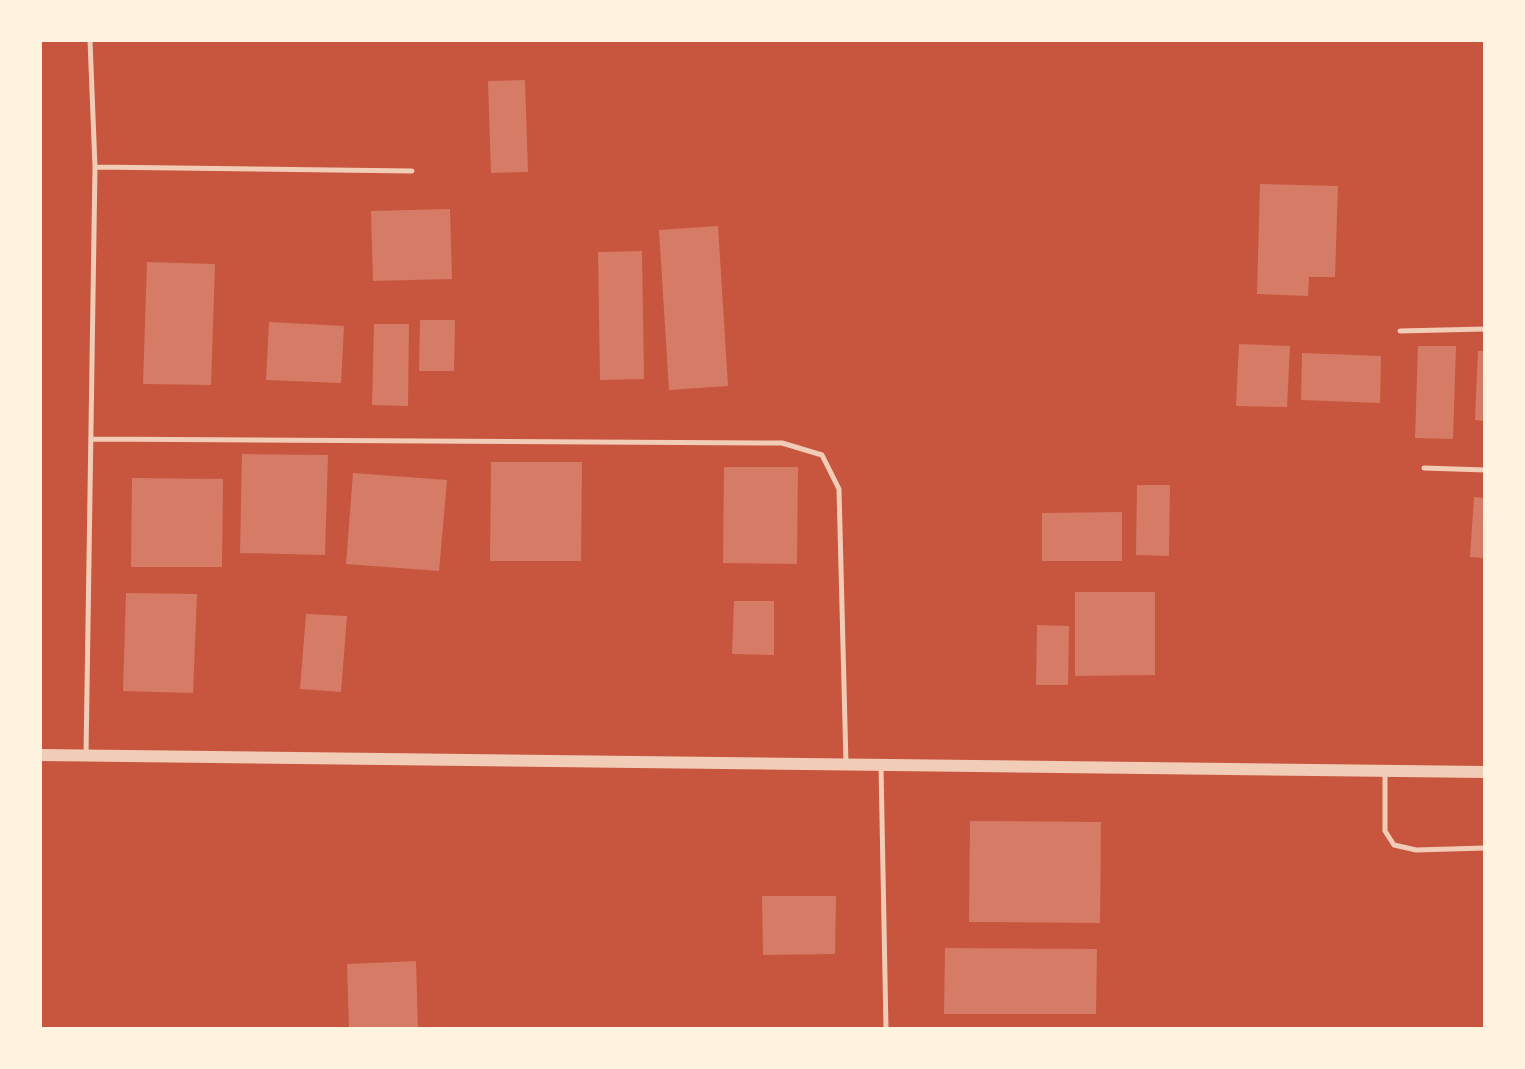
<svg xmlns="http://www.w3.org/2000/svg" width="1525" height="1069" viewBox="0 0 1525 1069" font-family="'IBM Plex Sans',sans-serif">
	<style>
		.building { fill: #d67c66 }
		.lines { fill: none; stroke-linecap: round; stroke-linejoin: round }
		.service { stroke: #f1ccb7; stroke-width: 5 }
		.tertiary { stroke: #f1ccb7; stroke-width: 12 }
	</style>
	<rect width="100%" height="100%" fill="#c8553d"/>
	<path class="building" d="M525,80L528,172L491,173L488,81Z
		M1260,184L1338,186L1335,277H1309L1308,296L1257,294Z
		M450,209L452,279L373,281L371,211Z
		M718,226L728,386L669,390L659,230Z
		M642,251L644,379L600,380L598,252Z
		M147,262L215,264L211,385L143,384Z
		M420,320H455L454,371H419Z
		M269,322L344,326L341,383L266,380Z
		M374,324H409L408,406L372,405Z
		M1239,344L1290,346L1287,407L1236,406Z
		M1418,346H1456L1453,439L1415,438Z
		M1478,351H1485V421L1475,420Z
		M1302,353L1381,356L1380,403L1301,400Z
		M242,454L328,455L325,555L240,553Z
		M491,462H582L581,561H490Z
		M724,467H798L797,564L723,563Z
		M353,473L447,480L439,571L346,564Z
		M132,478L223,479L222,567H131Z
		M1137,485H1170L1169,556L1136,555Z
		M1474,497L1485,498V558L1470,557Z
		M1122,512V561H1042V513Z
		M1075,592H1155V675L1075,676Z
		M126,593L197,594L193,693L123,691Z
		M734,601H774V655L732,654Z
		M306,614L347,616L341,692L300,689Z
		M1037,625L1069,626L1068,685H1036Z
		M970,821L1101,822L1100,923L969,922Z
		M762,896H836L835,954L763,955Z
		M945,948L1097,949L1096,1014H944Z
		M416,961L418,1029H349L347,964Z"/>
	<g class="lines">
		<path class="service" d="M95,167L412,171
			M1400,331L1485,329
			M91,439L782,443L822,455L839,489L846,764
			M1424,468L1485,470
			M86,756L95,167L90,40
			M881,766L886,1029
			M1385,770V831L1394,845L1416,850L1485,848"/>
		<path class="tertiary" d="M40,755L1485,772"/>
	</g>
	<rect width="1525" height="1069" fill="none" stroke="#fff3e0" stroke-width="84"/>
</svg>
